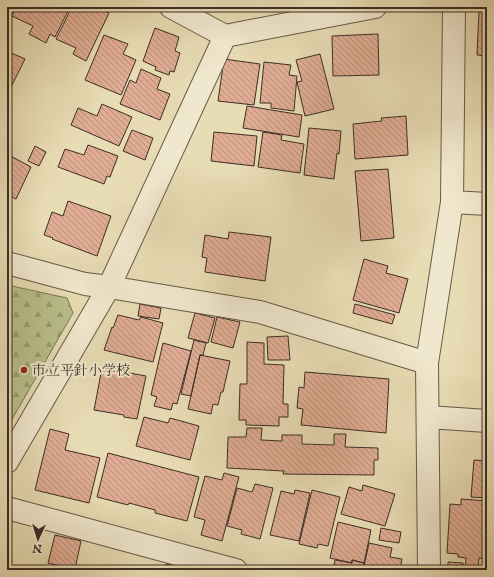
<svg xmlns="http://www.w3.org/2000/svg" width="494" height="577" viewBox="0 0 494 577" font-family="'IM FELL English','Noto Serif JP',serif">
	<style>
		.forest { fill: url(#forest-firs); stroke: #7a7658 }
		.building { fill: url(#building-back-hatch); stroke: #3c2d25 }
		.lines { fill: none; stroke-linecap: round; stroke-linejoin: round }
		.street-casing { stroke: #675949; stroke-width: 24 }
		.street { stroke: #f0e8ce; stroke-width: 22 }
		.poi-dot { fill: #8f2418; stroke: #f0e8ce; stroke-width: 1.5 }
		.labels { text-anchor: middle; stroke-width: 4; stroke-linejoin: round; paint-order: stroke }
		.poi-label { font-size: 14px; fill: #3c2d25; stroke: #f0e8ce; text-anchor: start }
	</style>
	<defs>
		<pattern id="forest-firs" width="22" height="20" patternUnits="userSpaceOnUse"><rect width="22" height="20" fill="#b9bf8b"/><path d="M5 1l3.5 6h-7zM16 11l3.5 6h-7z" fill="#989c71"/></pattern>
		<pattern id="building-back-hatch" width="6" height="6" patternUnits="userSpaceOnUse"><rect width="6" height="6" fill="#e0ad94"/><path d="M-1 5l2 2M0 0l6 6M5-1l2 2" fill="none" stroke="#b78d79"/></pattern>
	</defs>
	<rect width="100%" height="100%" fill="#e8dcb4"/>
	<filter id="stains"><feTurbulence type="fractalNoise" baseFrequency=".005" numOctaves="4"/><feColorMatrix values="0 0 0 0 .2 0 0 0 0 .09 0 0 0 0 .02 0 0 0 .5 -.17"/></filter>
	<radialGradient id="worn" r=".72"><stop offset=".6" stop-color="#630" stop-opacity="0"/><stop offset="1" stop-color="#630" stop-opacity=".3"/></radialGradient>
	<path class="forest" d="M7,285L67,298L73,313L7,428Z"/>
	<path class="building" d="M16,7H70L55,37L50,34L46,43L29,34L33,26L12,16Z
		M72,7H96L109,13L86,61L73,54L76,48L56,39Z
		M479,11H487V56L477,55Z
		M155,28L179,37L175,51L180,53L174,72L170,71L169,75L155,70L156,67L143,61Z
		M378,34L379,75L333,76L332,36Z
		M104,35L128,44L123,54L136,60L121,95L85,80Z
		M7,51L25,59L7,95Z
		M320,54L334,109L305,116L297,82L302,81L296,60Z
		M224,59L260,64L254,105L218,101Z
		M264,62L291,65L289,75L297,76L294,111L271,108V103H260Z
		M141,69L161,78L157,89L170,94L160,120L120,104L130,80L136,83Z
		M102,104L132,117L119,146L71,125L78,108L97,116Z
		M247,106L302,115L299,137L243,128Z
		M406,116L408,155L355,159L353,124L382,121L381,118Z
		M309,128L341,131L339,154L337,153L334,179L304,175Z
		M132,130L153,138L145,160L123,151Z
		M214,132L257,136L254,166L211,161Z
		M263,132L282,135L281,140L304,144L300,173L258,167Z
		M88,145L118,156L110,177L107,176L104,184L58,167L65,149L84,155Z
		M35,146L46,152L39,166L28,161Z
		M7,154L31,167L16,199L7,195Z
		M388,169L394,238L361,241L355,171Z
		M68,201L111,216L97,256L52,239L53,238L44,235L52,212L63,216Z
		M229,232L271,237L265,281L205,272L207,258L202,257L205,235L228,239Z
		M364,259L388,266L386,273L408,279L399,313L353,300Z
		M140,304L161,308L159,319L138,316Z
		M355,304L395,315L392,324L353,313Z
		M195,313L215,318L208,343L188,338Z
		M118,315L139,320L141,317L163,323L153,362L104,350L112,327L113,328Z
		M217,317L240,322L233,348L211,342Z
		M288,336L290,360H268L267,337Z
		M194,340L206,343L203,355H200L191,396L181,394Z
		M247,342L264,343V364L284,365L283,404H288V417H279V426L246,425V420H239L240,384H247Z
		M163,343L191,351L177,404L173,403L171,410L154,406L157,397L151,395Z
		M200,355L230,361L223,392H221L218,405L213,404L211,414L188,409Z
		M102,368L146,376L137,419L124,417V415L94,410Z
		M305,372L389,379L386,433L301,425L303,409L297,408L299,387L304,388Z
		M144,417L168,423L170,418L199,426L190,460L136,446Z
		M247,428H262L261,440L282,441V435H302V444L334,445V434H346L345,447L378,448V460H374V475L283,474L284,471L227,468L228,437H246Z
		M50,429L69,434L65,450L100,458L89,503L35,490Z
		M108,453L199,477L187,521L155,513V510L129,503L128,505L97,497Z
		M474,460L487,461V498L471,497Z
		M224,473L239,477L222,541L201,535L205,520L194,517L205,476L222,480Z
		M255,484L273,488L260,539L241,534L242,530L227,526L237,488L252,492Z
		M363,485L395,494L385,526L341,514L349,487L362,491Z
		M295,490L310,493L299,541L270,535L281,491L294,494Z
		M312,490L340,497L328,546L318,544L317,548L299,544Z
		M461,499L487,501V559L479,558L478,570H465L466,558L458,557V554L447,553L450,504L461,505Z
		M338,522L371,530L364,563L352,560V563L330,558Z
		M381,528L401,532L399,543L379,540Z
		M55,535L81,541L75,569L48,563Z
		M369,543L392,548L390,557L402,559L400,570H363Z
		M335,560L352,563V560L364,563L362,570H333Z
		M448,562L463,563V570H448Z
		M166,564L190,570H164Z"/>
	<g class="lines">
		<g class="street-casing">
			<path id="street" d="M171,7L225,36L375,7
				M452,202L487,204
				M7,263L85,284L109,287L260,312L427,363
				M428,417L487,421
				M7,462L109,287L225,36
				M7,508L236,570
				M429,570L427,363L452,202L454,7"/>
		</g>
		<use href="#street" class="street"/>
	</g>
	<circle class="poi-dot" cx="24" cy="370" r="4"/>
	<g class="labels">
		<g class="poi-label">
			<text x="32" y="375">市立平針小学校</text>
		</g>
	</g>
	<rect width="494" height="577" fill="none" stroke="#e8dcb4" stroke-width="24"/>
	<rect x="8" y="8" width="478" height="561" fill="none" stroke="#3c2d25" stroke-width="2"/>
	<rect x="12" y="12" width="470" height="553" fill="none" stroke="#3c2d25"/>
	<g transform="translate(38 539) rotate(184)" stroke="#f0e8ce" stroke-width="3" paint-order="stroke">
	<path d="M0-3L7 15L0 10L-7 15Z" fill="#3c2d25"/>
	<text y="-6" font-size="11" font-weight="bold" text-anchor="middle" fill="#3c2d25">N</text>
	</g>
	<rect width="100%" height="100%" filter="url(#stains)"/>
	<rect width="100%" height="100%" fill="url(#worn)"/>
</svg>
